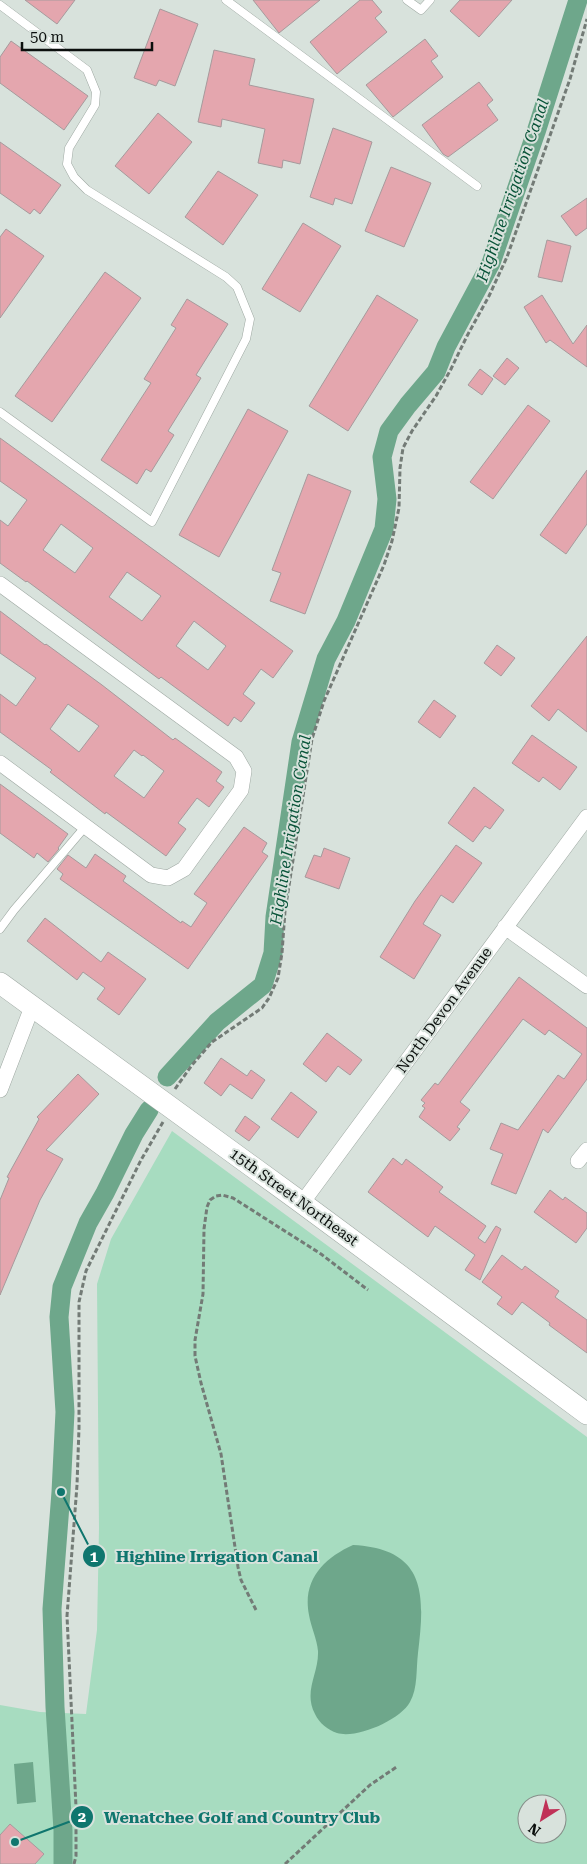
<svg xmlns="http://www.w3.org/2000/svg" width="587" height="1864" viewBox="0 0 587 1864" font-family="'Roboto Serif',serif">
	<style>
		.green { fill: #a7dcc0; fill-rule: evenodd }
		.water { fill: #6ea78b }
		.lines { fill: none; stroke-linecap: round; stroke-linejoin: round }
		.canal { stroke: #6ea78b; stroke-width: 19 }
		.building { fill: #e4a6ae; stroke: #a69a9c; fill-rule: evenodd }
		.lane-casing { stroke: #9fa9a3; stroke-width: 9 }
		.street-casing { stroke: #9fa9a3; stroke-width: 16 }
		.secondary-casing { stroke: #9fa9a3; stroke-width: 22 }
		.path { stroke: #737b76; stroke-width: 3; stroke-dasharray: 5 2.5; stroke-linecap: butt }
		.lane { stroke: #fff; stroke-width: 8 }
		.street { stroke: #fff; stroke-width: 15 }
		.secondary { stroke: #fff; stroke-width: 21 }
		.labels { text-anchor: middle; stroke-width: 4; stroke-linejoin: round; paint-order: stroke }
		.street-label { font-size: 15px; fill: #0b0f0d; stroke: #d8e2dc }
		.water-label { font-size: 16px; font-style: italic; fill: #085338; stroke: #d8e2dc }
		.leader { fill: none; stroke: #0f766e; stroke-width: 2 }
		.callout-dot { fill: #0f766e; stroke: #d8e2dc; stroke-width: 2 }
		.mark-label { font-size: 15px; text-anchor: middle; font-weight: bold; fill: #fff }
		.callout-label { font-size: 16px; text-anchor: middle; font-weight: bold; fill: #0f766e; stroke: #d8e2dc; stroke-width: 4; stroke-linejoin: round; paint-order: stroke }
	</style>
	<rect width="100%" height="100%" fill="#d8e2dc"/>
	<path class="green" d="M172,1131L587,1437V1864H0V1705L40,1712L86,1714L97,1630L99,1528L97,1284L111,1239ZM527,1804H557V1834H527Z"/>
	<path class="water" d="M353,1545C427,1549 425,1595 418,1653C416,1669 418,1688 410,1702C400,1720 357,1739 337,1733C328,1730 319,1723 315,1714C303,1691 319,1674 318,1651C317,1639 311,1627 309,1615C302,1580 324,1558 353,1545Z
		M33,1762L36,1802L17,1804L14,1764Z"/>
	<g class="lines">
		<path class="canal" d="M167,1077L217,1022L263,985L273,953L275,917L301,742L326,659L346,621L384,529L387,499L382,457L389,431L408,405L436,372L446,347L491,263L536,132L578,0
			M63,1864V1830L55,1707L52,1609L61,1492L65,1412L59,1317L62,1287L88,1223L105,1193L134,1134L149,1110"/>
	</g>
	<path class="building" d="M25,0H75L57,24Z
		M253,0H320L279,33Z
		M360,0H372L382,12L375,18L387,32L337,74L310,42Z
		M460,0H512L479,37L450,11Z
		M160,9L198,24L175,86L159,80L156,86L134,78Z
		M425,39L438,56L431,61L443,77L393,117L366,85Z
		M11,41L88,96L64,130L0,83V57Z
		M214,50L255,59L249,85L314,99L300,164L283,160L282,168L258,163L265,129L222,119L221,127L198,122Z
		M479,82L493,100L487,105L498,120L448,157L443,154L422,125Z
		M158,113L192,142L149,194L115,166Z
		M333,128L372,142L352,204L335,198L333,205L310,197Z
		M0,142L61,185L40,214L34,209L30,214L0,193Z
		M391,167L431,183L404,247L365,231Z
		M218,171L258,195L223,245L185,217Z
		M587,198V228L576,236L561,216Z
		M303,223L341,246L300,312L262,289Z
		M6,229L44,256L0,318V237Z
		M547,240L571,246L562,282L538,277Z
		M105,272L141,298L52,422L15,396Z
		M377,295L418,320L348,431L309,406Z
		M542,295L573,344L587,325V367L550,340L546,343L524,307Z
		M187,299L228,324L196,375L201,378L168,431L174,435L151,472L146,469L137,484L101,460L151,383L144,379L176,328L171,325Z
		M507,358L519,368L505,385L493,376Z
		M480,369L493,379L482,395L468,385Z
		M528,405L550,421L493,499L470,482Z
		M248,409L288,431L219,557L179,535Z
		M0,438L293,651L273,678L261,669L243,694L255,703L241,722L234,717L228,726L161,677L159,679L27,581L26,582L0,563V520L8,526L27,500L0,481ZM61,524L93,548L75,573L43,550ZM127,572L161,596L142,621L109,597ZM194,621L226,646L208,670L176,646Z
		M587,470V524L566,554L540,535Z
		M308,474L351,491L305,614L270,601L281,573L272,570Z
		M0,611L45,645L46,644L102,685L173,740L175,738L222,772L216,781L224,787L209,807L197,798L178,823L186,829L166,856L106,812L105,814L50,772L52,770L0,732V694L16,706L36,678L0,653ZM68,704L99,726L79,752L50,729ZM134,750L142,756L143,755L164,771L144,798L114,776Z
		M587,636V732L558,709L549,721L531,706Z
		M497,645L515,658L501,676L484,663Z
		M434,700L456,716L440,738L418,722Z
		M532,735L577,767L560,790L543,777L539,782L512,763Z
		M0,784L68,834L58,848L59,849L48,862L37,853L34,858L0,833Z
		M474,787L504,810L490,829L485,826L473,842L448,823Z
		M244,827L267,843L262,852L268,856L188,969L60,879L63,874L57,869L68,855L86,868L95,854L126,876L123,881L181,923L182,921L191,927L207,903L194,894Z
		M456,845L482,863L453,903L441,895L423,924L441,935L414,979L380,957L415,901Z
		M324,848L350,858L339,889L305,877L314,855L321,857Z
		M45,918L101,962L108,952L146,979L119,1015L97,999L105,988L83,972L77,980L27,941Z
		M519,977L587,1028V1079L548,1133L543,1129L516,1194L491,1184L503,1154L490,1149L501,1123L518,1130L558,1075L564,1079L582,1054L549,1030L545,1035L523,1019L460,1102L470,1110L457,1127L460,1129L450,1141L419,1117L425,1108L422,1106L425,1103L421,1100L435,1083L438,1085Z
		M327,1033L362,1060L350,1075L338,1066L326,1082L303,1064Z
		M221,1058L247,1076L251,1070L265,1080L252,1099L230,1084L221,1096L204,1083Z
		M78,1074L99,1094L46,1150L63,1159L40,1200L0,1295V1200L9,1178L7,1177L39,1119L37,1117Z
		M291,1092L317,1112L298,1138L271,1119Z
		M245,1116L260,1127L249,1141L235,1131Z
		M393,1158L402,1165L406,1159L443,1187L439,1192L486,1226L478,1238L485,1243L496,1226L501,1229L480,1280L465,1270L475,1255L435,1226L428,1237L368,1192Z
		M550,1190L563,1200L565,1197L587,1213V1228L576,1243L534,1212Z
		M502,1255L522,1270L525,1266L559,1291L555,1297L587,1320V1353L549,1325L550,1323L522,1302L512,1315L497,1304L502,1297L482,1282Z
		M10,1824L44,1854L35,1864H0V1835Z"/>
	<g class="lines">
		<g class="lane-casing">
			<path id="lane" d="M226,0L477,186
				M407,0L421,10L430,0
				M0,5L87,70L96,92L95,105L69,148L67,164L74,177L87,190L226,277L237,287L250,319L246,339L152,522L0,412
				M0,929L14,910L85,827"/>
		</g>
		<g class="street-casing">
			<path id="street" d="M0,584L236,757L244,771L241,790L184,869L168,878L151,875L0,763
				M505,927L587,986
				M0,1090L32,1007
				M578,1161L587,1150
				M302,1203L587,817"/>
		</g>
		<g class="secondary-casing">
			<path id="secondary" d="M0,983L302,1203L587,1414"/>
		</g>
		<path class="path" d="M175,1089L192,1065L212,1042L262,1008L269,998L278,978L282,953L285,911L312,739L324,701L384,565L392,541L399,508L400,468L403,448L412,431L436,396L451,369L467,336L489,296L507,257L570,79L587,19
			M256,1610L241,1580L238,1567L221,1454L201,1383L195,1356V1340L203,1294L204,1229L207,1207L210,1200L216,1196L222,1195L233,1198L321,1254L368,1290
			M74,1864L76,1856V1807L67,1616L77,1485L79,1428V1302L86,1271L141,1160L163,1122
			M285,1864L370,1785L398,1766"/>
		<use href="#lane" class="lane"/>
		<use href="#street" class="street"/>
		<use href="#secondary" class="secondary"/>
	</g>
	<g class="labels">
		<g class="street-label">
			<text transform="translate(444 1010) rotate(-54)" y="5">North Devon Avenue</text>
			<text transform="translate(294 1197) rotate(36)" y="5">15th Street Northeast</text>
		</g>
		<g class="water-label">
			<text transform="translate(512 190) rotate(-71)" y="6">Highline Irrigation Canal</text>
			<text transform="translate(290 830) rotate(-81)" y="6">Highline Irrigation Canal</text>
		</g>
	</g>
	<path class="leader" d="M61 1492L94 1556M15 1842L82 1817"/>
	<g class="callout-dot">
		<circle cx="61" cy="1492" r="5"/>
		<circle cx="15" cy="1842" r="5"/>
		<circle cx="94" cy="1556" r="12"/>
		<circle cx="82" cy="1817" r="12"/>
	</g>
	<g class="mark-label">
		<text x="94" y="1562">1</text>
		<text x="82" y="1822">2</text>
	</g>
	<g class="callout-label">
		<text x="217" y="1562">Highline Irrigation Canal</text>
		<text x="242" y="1823">Wenatchee Golf and Country Club</text>
	</g>
	<g transform="translate(542 1819) rotate(216)"><circle r="24" fill="#d8e2dc" stroke="#868e89"/>
	<path d="M0-4L9 19L0 12L-9 19Z" fill="#c03157"/>
	<text y="-8" font-size="14" font-weight="bold" text-anchor="middle" fill="#0b0f0d">N</text>
	</g>
	<path d="M22 42v8h130v-8" fill="none" stroke="#0b0f0d" stroke-width="2.5"/>
	<text x="30" y="42" font-size="15" fill="#0b0f0d" stroke="#d8e2dc" stroke-width="4" paint-order="stroke">50 m</text>
</svg>
